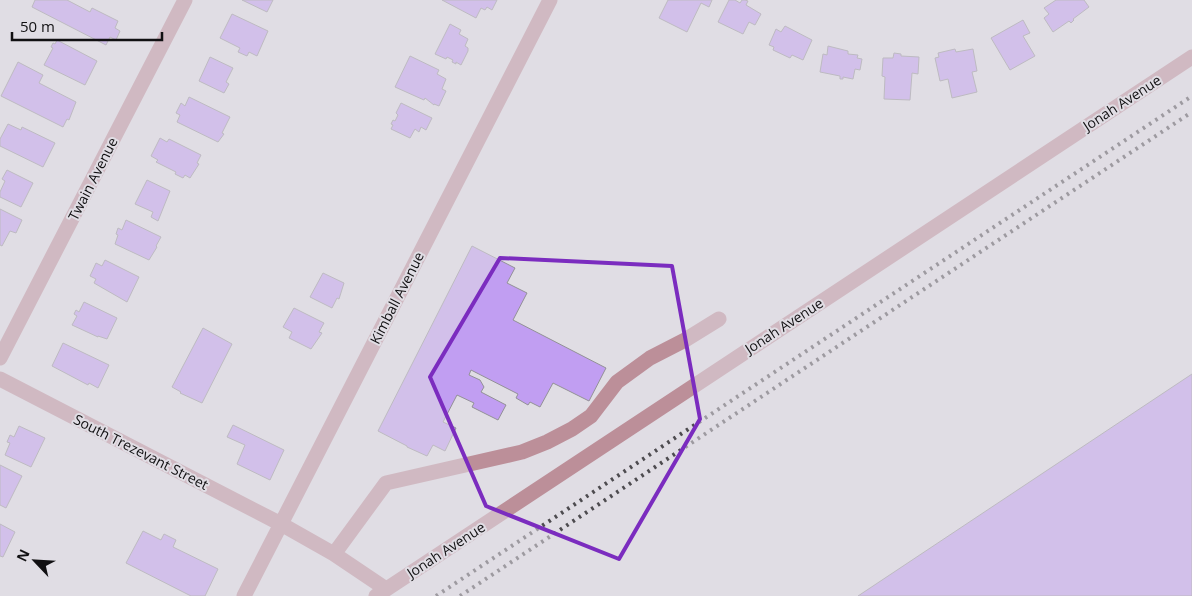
<svg xmlns="http://www.w3.org/2000/svg" width="1192" height="596" viewBox="0 0 1192 596" font-family="'Open Sans',sans-serif">
	<style>
		.building { fill: #c19ef2; stroke: #939197 }
		.lines { fill: none; stroke-linecap: round; stroke-linejoin: round }
		.minor { stroke: #bc8f99; stroke-width: 15 }
		.rail { stroke: #4d4b4f; stroke-width: 4; stroke-dasharray: 2.5 5; stroke-linecap: butt }
		.marked { fill: none; stroke: #7b2cbf; stroke-width: 4; stroke-linejoin: round }
		.labels { text-anchor: middle; stroke-width: 4; stroke-linejoin: round; paint-order: stroke }
		.street-label { font-size: 14px; fill: #111012; stroke: #e0dde4 }
	</style>
	<rect width="100%" height="100%" fill="#e0dde4"/>
	<path class="building" d="M35,0H67L90,12L92,8L118,21L115,28L120,31L116,40L110,37L106,45L32,7Z
		M242,0H273L267,12Z
		M442,0H497L492,10L487,7L485,10L481,8L476,18Z
		M668,0H712L709,7L701,3L687,32L659,18Z
		M729,0H735L740,3L742,0H745L748,1L746,5L761,14L755,25L749,22L743,34L718,22Z
		M1056,0H1084L1089,7L1073,19L1074,20L1071,23L1069,21L1053,32L1044,18L1049,14L1044,8Z
		M232,14L268,31L257,56L249,52L247,56L238,52L240,48L220,38Z
		M1023,20L1030,33L1023,36L1035,56L1010,70L991,38Z
		M450,24L461,30L459,34L468,39L465,46L468,48V51L461,65L456,62V64L452,62L453,60L447,57L446,59L435,54Z
		M785,26L812,40L803,60L792,55L790,58L773,50L774,47L769,45L776,29L781,32Z
		M57,40L97,61L85,85L44,65L53,48L51,47L53,43L55,44Z
		M828,46L848,51V54L858,55L857,58L862,59L860,70L855,69L853,79L843,77V79H840V76L820,72L823,54L827,55Z
		M955,49L956,52L973,49L977,71L972,72L977,92L952,98L948,79L940,81L935,58L939,57L938,53Z
		M894,53L901,54V56L919,57L918,74L912,73L910,100L884,99L885,77L882,76L883,58H893Z
		M410,56L439,70L437,74L446,79L442,89L446,91L439,106L434,104V105L425,98L424,100L395,87Z
		M210,57L233,68L226,82L229,84L224,93L199,81Z
		M18,62L43,75L39,83L76,102L69,120L67,119L63,127L1,96Z
		M189,97L230,117L222,133L224,134L218,142L177,122L180,115L176,113L181,103L185,106Z
		M401,103L432,118L426,130L421,127L419,132L415,129L410,138L391,129L393,125L391,124L393,120L395,121L398,115L396,113Z
		M8,124L21,130L22,127L55,143L43,167L0,146V139Z
		M160,138L167,142L169,139L201,155L197,163L199,164L190,178L185,175L183,178L175,174L176,172L156,162L158,160L151,156Z
		M7,170L33,183L21,207L0,197V192L5,181L2,179Z
		M147,180L170,191L158,221L151,217L153,212L135,204Z
		M0,209L22,220L16,233L10,231L2,246L0,245Z
		M126,220L161,237L156,246L157,247L149,260L115,244L118,235L116,234L118,228L122,230Z
		M472,246L515,268L507,283L527,293L513,320L606,368L589,401L553,383L540,407L530,402L528,405L516,398L518,394L471,370L469,375L480,380L484,387L481,392L506,405L498,420L472,407L474,403L457,395L443,422L456,428L445,451L433,445L427,456L407,447V446L378,431Z
		M105,260L139,277L127,302L94,283L96,279L90,276L96,263L102,266Z
		M323,273L344,283L339,299L337,298L332,308L310,297Z
		M84,302L117,318L107,339L98,336V337L72,325L77,316L74,314L76,310L79,312Z
		M294,308L324,323L319,332L322,333L311,349L289,338L292,332L283,327Z
		M203,328L232,344L202,403L180,393L181,392L172,387Z
		M63,343L109,365L98,388L89,383L88,385L52,366Z
		M1192,374V596H858Z
		M233,425L284,450L270,480L237,464L245,445L227,437Z
		M19,426L45,438L31,467L5,455L10,443L7,442L10,435L14,437Z
		M0,465L22,476L6,508L0,505Z
		M0,524L15,532L3,557L0,556Z
		M143,531L161,540L164,534L176,540L173,547L218,569L205,596H191L126,563Z"/>
	<g class="lines">
		<path class="minor" d="M0,358L185,0
			M0,379L281,524L334,554L386,589
			M334,554L386,483L522,452L547,442L572,429L591,416L617,382L650,358L685,340L719,319
			M244,596L550,0
			M376,596L1192,57"/>
		<path class="rail" d="M436,596L1192,96
			M460,596L1192,112"/>
	</g>
	<path d="M0 0H1192V596H0ZM500,258L672,266L700,419L619,559L486,506L430,377Z" fill="#e0dde4" fill-opacity=".55" fill-rule="evenodd"/>
	<path class="marked" d="M500,258L672,266L700,419L619,559L486,506L430,377Z"/>
	<g class="labels">
		<g class="street-label">
			<text transform="translate(1122 103) rotate(-33)" y="5">Jonah Avenue</text>
			<text transform="translate(93 179) rotate(-63)" y="5">Twain Avenue</text>
			<text transform="translate(397 298) rotate(-63)" y="5">Kimball Avenue</text>
			<text transform="translate(784 326) rotate(-33)" y="5">Jonah Avenue</text>
			<text transform="translate(141 452) rotate(27)" y="5">South Trezevant Street</text>
			<text transform="translate(446 550) rotate(-33)" y="5">Jonah Avenue</text>
		</g>
	</g>
	<g transform="translate(35 561) rotate(295)" stroke="#e0dde4" stroke-width="4" paint-order="stroke">
	<path d="M0-4L9 19L0 12L-9 19Z" fill="#111012"/>
	<text y="-8" font-size="14" font-weight="bold" text-anchor="middle" fill="#111012">N</text>
	</g>
	<path d="M12 32v8h150v-8" fill="none" stroke="#111012" stroke-width="2.5"/>
	<text x="20" y="32" font-size="15" fill="#111012" stroke="#e0dde4" stroke-width="4" paint-order="stroke">50 m</text>
</svg>
